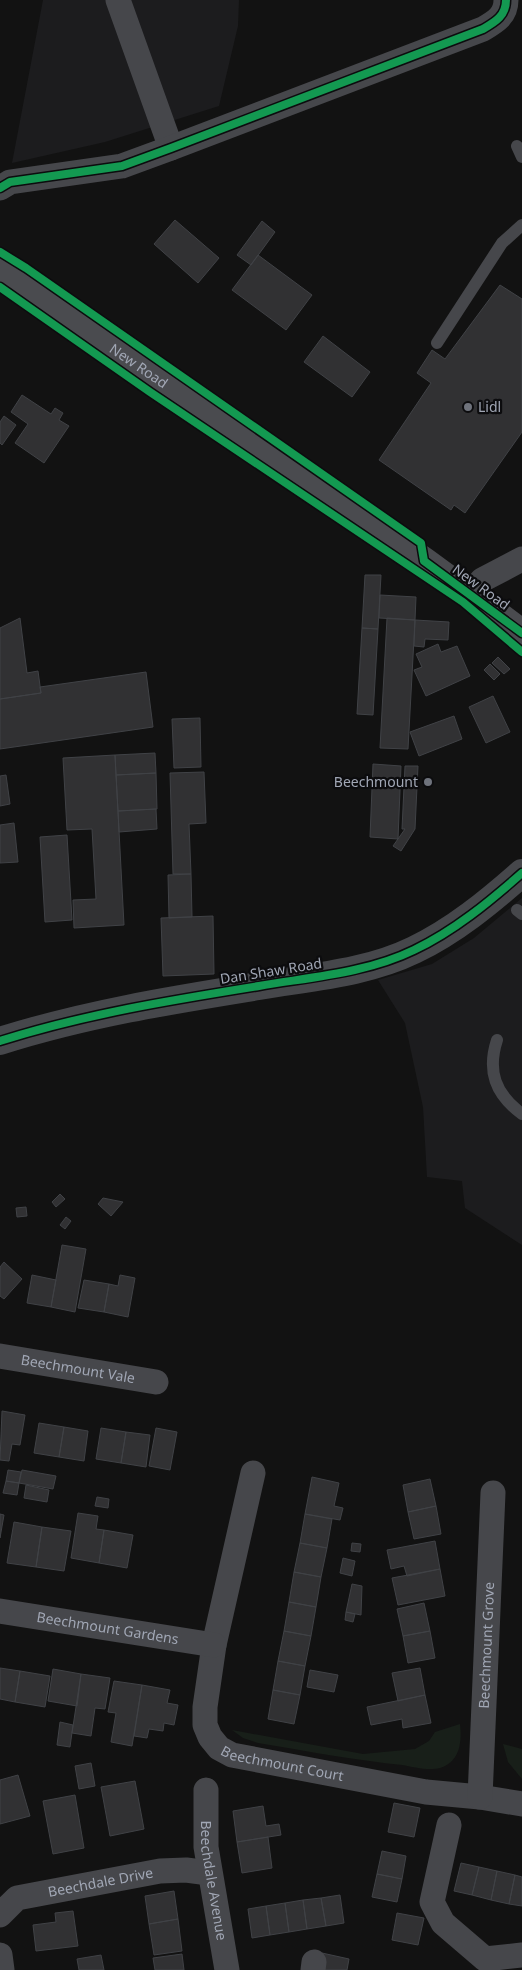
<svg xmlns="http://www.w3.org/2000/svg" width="522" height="1970" viewBox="0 0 522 1970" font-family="'Noto Sans',sans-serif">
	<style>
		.built { fill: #1c1c1e }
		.green { fill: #181f19 }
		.building { fill: #313133; stroke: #404246 }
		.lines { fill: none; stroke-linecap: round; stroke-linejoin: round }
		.service { stroke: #46474b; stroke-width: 12 }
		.minor { stroke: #46474b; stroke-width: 25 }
		.tertiary { stroke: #46474b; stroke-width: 28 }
		.secondary { stroke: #4a4b4f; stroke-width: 28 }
		.cycleway-casing { stroke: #0c0c0e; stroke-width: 11 }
		.cycleway { stroke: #139951; stroke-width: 8 }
		.poi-dot { fill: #6f737c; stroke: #0c0c0e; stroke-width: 2 }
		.labels { text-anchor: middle; stroke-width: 4.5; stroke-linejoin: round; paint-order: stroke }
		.street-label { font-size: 14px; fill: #a1a7b5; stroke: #0c0c0e }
		.poi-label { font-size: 14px; fill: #a1a7b5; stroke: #0c0c0e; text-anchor: start }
	</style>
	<rect width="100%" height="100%" fill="#121212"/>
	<path class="built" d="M43,0H239L238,26L219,106L105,142L12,163Z
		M522,898V1245L465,1208L462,1181L427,1177L423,1107L405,1023L378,980L432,964L474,938Z"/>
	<path class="green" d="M460,1724C462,1742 460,1762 440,1768C429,1771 413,1767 402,1765C354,1760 306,1751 258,1743L243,1738L232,1730L363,1754L415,1749L429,1741L435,1732Z
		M503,1744L522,1749V1779L508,1762Z"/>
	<path class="building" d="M175,220L219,258L198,283L154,244Z
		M262,221L275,232L251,265L237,255Z
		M258,255L312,295L286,330L232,290Z
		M500,285L522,299V432L465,513L454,505L451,510L379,460L431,383L417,373L432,350L445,359Z
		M323,336L370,372L352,397L304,362Z
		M22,395L51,414L55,408L63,413L59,420L69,426L44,463L15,443L28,424L11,412Z
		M4,416L16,425L2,445L0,443V422Z
		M365,575H381L378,629L362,628Z
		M380,595L416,597L415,620L379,618Z
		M20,618L27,673L38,671L41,693L0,699V628Z
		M387,618L415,620L408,749L380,748Z
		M415,620L449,622L448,640L425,639L424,647L414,646Z
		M362,628L378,629L373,715L357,714Z
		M438,644L441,652L457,646L470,676L426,696L414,670L422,667L416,654Z
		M498,657L510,669L504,674L492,663Z
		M490,664L500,674L494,680L484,670Z
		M146,672L153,727L0,749V699L41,693L40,687Z
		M493,696L510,732L486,743L469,707Z
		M454,716L462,739L419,756L410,732Z
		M200,718L201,767L174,768L172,719Z
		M155,753L156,773L116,775L115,755Z
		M115,755L124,925L74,928L73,900L96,899L92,829L67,830L63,758Z
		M373,764L401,766L398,839L370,837Z
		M405,766H418L415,829L401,851L393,846L405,829H402Z
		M204,772L206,823L189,824L191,874H173L170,773Z
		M156,773L157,809L118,811L116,775Z
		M6,775L10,804L0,806V776Z
		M156,809L157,829L119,832L118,811Z
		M14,823L18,862L0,863V825Z
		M67,835L72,920L45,922L40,837Z
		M191,874L192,917L169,918L168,875Z
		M213,916L214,974L163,976L161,918Z
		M60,1194L65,1199L56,1207L52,1202Z
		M103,1198L123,1202L111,1216L98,1204Z
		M26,1207L27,1216L17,1217L16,1208Z
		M66,1217L71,1221L65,1229L60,1225Z
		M62,1245L86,1249L75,1312L51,1307Z
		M4,1262L22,1279L4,1299L0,1296V1267Z
		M32,1275L56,1280L51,1307L27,1303Z
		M120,1275L135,1278L128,1317L104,1312L109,1284L118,1286Z
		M84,1280L109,1284L104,1312L78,1308Z
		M2,1411L25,1415L20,1445L12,1444L9,1461L0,1460Z
		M39,1423L64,1427L59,1457L34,1453Z
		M64,1427L88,1431L84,1461L59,1457Z
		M101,1428L126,1432L121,1463L96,1459Z
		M156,1428L177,1432L170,1470L149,1466Z
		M126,1432L150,1435L146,1467L121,1463Z
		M8,1470L21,1472L19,1483L6,1481Z
		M22,1470L56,1476L53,1489L19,1483Z
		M312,1477L339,1483L334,1506L343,1508L340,1520L305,1514Z
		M430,1479L436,1506L408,1512L403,1485Z
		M6,1481L19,1483L17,1495L3,1493Z
		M26,1485L49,1490L47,1502L24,1498Z
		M97,1497L109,1499L108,1508L95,1506Z
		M436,1506L441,1534L414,1539L408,1512Z
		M78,1513L98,1516L96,1529L104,1530L99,1563L71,1558Z
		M0,1514L4,1515L0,1538Z
		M305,1514L332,1519L327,1548L300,1543Z
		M14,1522L42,1527L36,1567L7,1563Z
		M42,1527L71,1531L64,1571L36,1567Z
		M104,1530L133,1535L127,1568L99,1563Z
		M435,1541L440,1569L407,1576L404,1566L391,1569L387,1550Z
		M300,1543L327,1548L321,1577L294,1572Z
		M352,1543L361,1544L360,1552L351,1551Z
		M343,1558L355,1561L352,1576L340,1573Z
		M440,1569L445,1596L398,1605L392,1578Z
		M294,1572L321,1577L316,1607L289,1602Z
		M352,1584L362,1586L361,1615L346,1612Z
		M289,1602L316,1607L311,1636L284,1631Z
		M424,1603L430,1631L403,1636L397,1609Z
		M346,1612L355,1614L353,1622L345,1620Z
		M284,1631L311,1636L305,1666L278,1661Z
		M430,1631L435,1658L408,1663L403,1636Z
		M278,1661L305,1666L300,1695L273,1690Z
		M0,1668L20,1671L15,1702L0,1699Z
		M420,1668L425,1695L398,1701L392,1673Z
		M53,1669L81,1674L77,1706L48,1701Z
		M310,1670L338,1675L334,1692L307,1687Z
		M20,1671L50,1676L45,1707L15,1702Z
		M81,1674L110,1678L105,1709L95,1708L91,1736L72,1733Z
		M114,1681L142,1685L132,1746L111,1742L116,1713L108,1712Z
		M142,1685L170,1690L167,1703L178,1705L174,1725L164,1723L163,1731L149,1729L147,1738L134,1736Z
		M273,1690L300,1695L294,1724L268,1719Z
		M425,1695L431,1723L403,1728L402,1719L371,1725L367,1707Z
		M60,1722L73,1725L70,1747L57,1745Z
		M91,1763L95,1786L79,1789L75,1766Z
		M18,1775L30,1816L0,1824V1780Z
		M135,1781L144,1829L110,1836L101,1787Z
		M75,1795L84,1848L53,1854L43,1801Z
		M394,1803L420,1808L414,1837L388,1832Z
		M263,1806L266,1826L279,1824L281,1835L237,1842L233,1811Z
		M268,1837L272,1868L242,1873L237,1842Z
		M382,1851L406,1856L402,1879L377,1874Z
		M461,1863L479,1867L472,1895L454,1891Z
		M479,1867L497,1871L491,1900L472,1895Z
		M497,1871L515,1875L509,1904L491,1900Z
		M377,1874L402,1879L397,1902L372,1897Z
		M515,1875L522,1877V1906L509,1904Z
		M174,1891L178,1919L149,1924L145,1896Z
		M340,1895L344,1923L326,1926L321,1898Z
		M321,1898L326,1926L307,1929L303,1900Z
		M303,1900L307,1929L289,1932L285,1903Z
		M285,1903L289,1932L270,1935L266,1906Z
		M266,1906L270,1935L252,1938L248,1909Z
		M73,1911L78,1946L36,1951L33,1925L56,1922L55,1913Z
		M397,1913L424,1918L418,1945L392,1940Z
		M178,1919L182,1951L154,1955L149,1924Z
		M322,1953L349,1959L347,1970H318Z
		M182,1954L184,1970H155L153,1958Z
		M101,1955L104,1970H79L77,1959Z"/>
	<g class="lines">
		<path class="service" d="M517,146L522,157
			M437,343L502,243L522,225
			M517,910L522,914
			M497,1040C487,1071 495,1094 522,1114"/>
		<g class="minor">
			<path d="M118,0L171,148"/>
			<path d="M0,188L10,182L122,166L171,148L483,29C495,22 506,16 506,0"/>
			<path d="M470,595L482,580L522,559"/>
			<path id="s1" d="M0,1356L156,1382"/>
			<path id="s2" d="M253,1473L214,1645L205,1707V1725L210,1737L219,1748L232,1755L426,1792L480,1797L522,1804"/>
			<path id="s3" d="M0,1611L214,1645"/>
			<path id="s4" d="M206,1790V1847L227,1970"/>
			<path id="s5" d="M480,1797L493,1493"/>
			<path d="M449,1825L432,1902L443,1923L485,1959L522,1955"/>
			<path id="s6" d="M0,1915L17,1898L160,1871L186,1870L209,1873"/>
			<path d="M0,1955L2,1970"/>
			<path d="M313,1970L314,1962"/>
		</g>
		<path class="tertiary" d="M0,1041C85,1014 172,1000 259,986C311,977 367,973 414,950C454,931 489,902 522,873"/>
		<path class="secondary" id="s7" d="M0,271L424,561L522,633"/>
		<g class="cycleway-casing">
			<path id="cycleway" d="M0,188L10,182L122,166L171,148L483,29C495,22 506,16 506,0
				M0,252L26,268L421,543L424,561L522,633
				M0,287L150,392L463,602L522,652
				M0,1041C85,1014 172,1000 259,986C311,977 367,973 414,950C454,931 489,902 522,873"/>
		</g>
		<use href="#cycleway" class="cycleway"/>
	</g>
	<g class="poi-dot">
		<circle cx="468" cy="407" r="5"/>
		<circle cx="428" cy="782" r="5"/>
	</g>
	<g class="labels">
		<g class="street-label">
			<text dy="5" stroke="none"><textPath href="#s7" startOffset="168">New Road</textPath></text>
			<text transform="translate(481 587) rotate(36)" y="5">New Road</text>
			<text transform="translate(271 971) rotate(-9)" y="5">Dan Shaw Road</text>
			<text dy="5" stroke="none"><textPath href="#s1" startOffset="79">Beechmount Vale</textPath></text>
			<text dy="5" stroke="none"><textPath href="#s3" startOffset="109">Beechmount Gardens</textPath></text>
			<text dy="5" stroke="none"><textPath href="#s5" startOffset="152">Beechmount Grove</textPath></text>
			<text dy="5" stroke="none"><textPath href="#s2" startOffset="350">Beechmount Court</textPath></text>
			<text dy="5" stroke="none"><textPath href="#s4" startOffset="91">Beechdale Avenue</textPath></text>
			<text dy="5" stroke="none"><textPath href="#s6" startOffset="109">Beechdale Drive</textPath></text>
		</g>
		<g class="poi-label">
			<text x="478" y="412">Lidl</text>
			<text x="418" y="787" text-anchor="end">Beechmount</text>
		</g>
	</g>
</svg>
